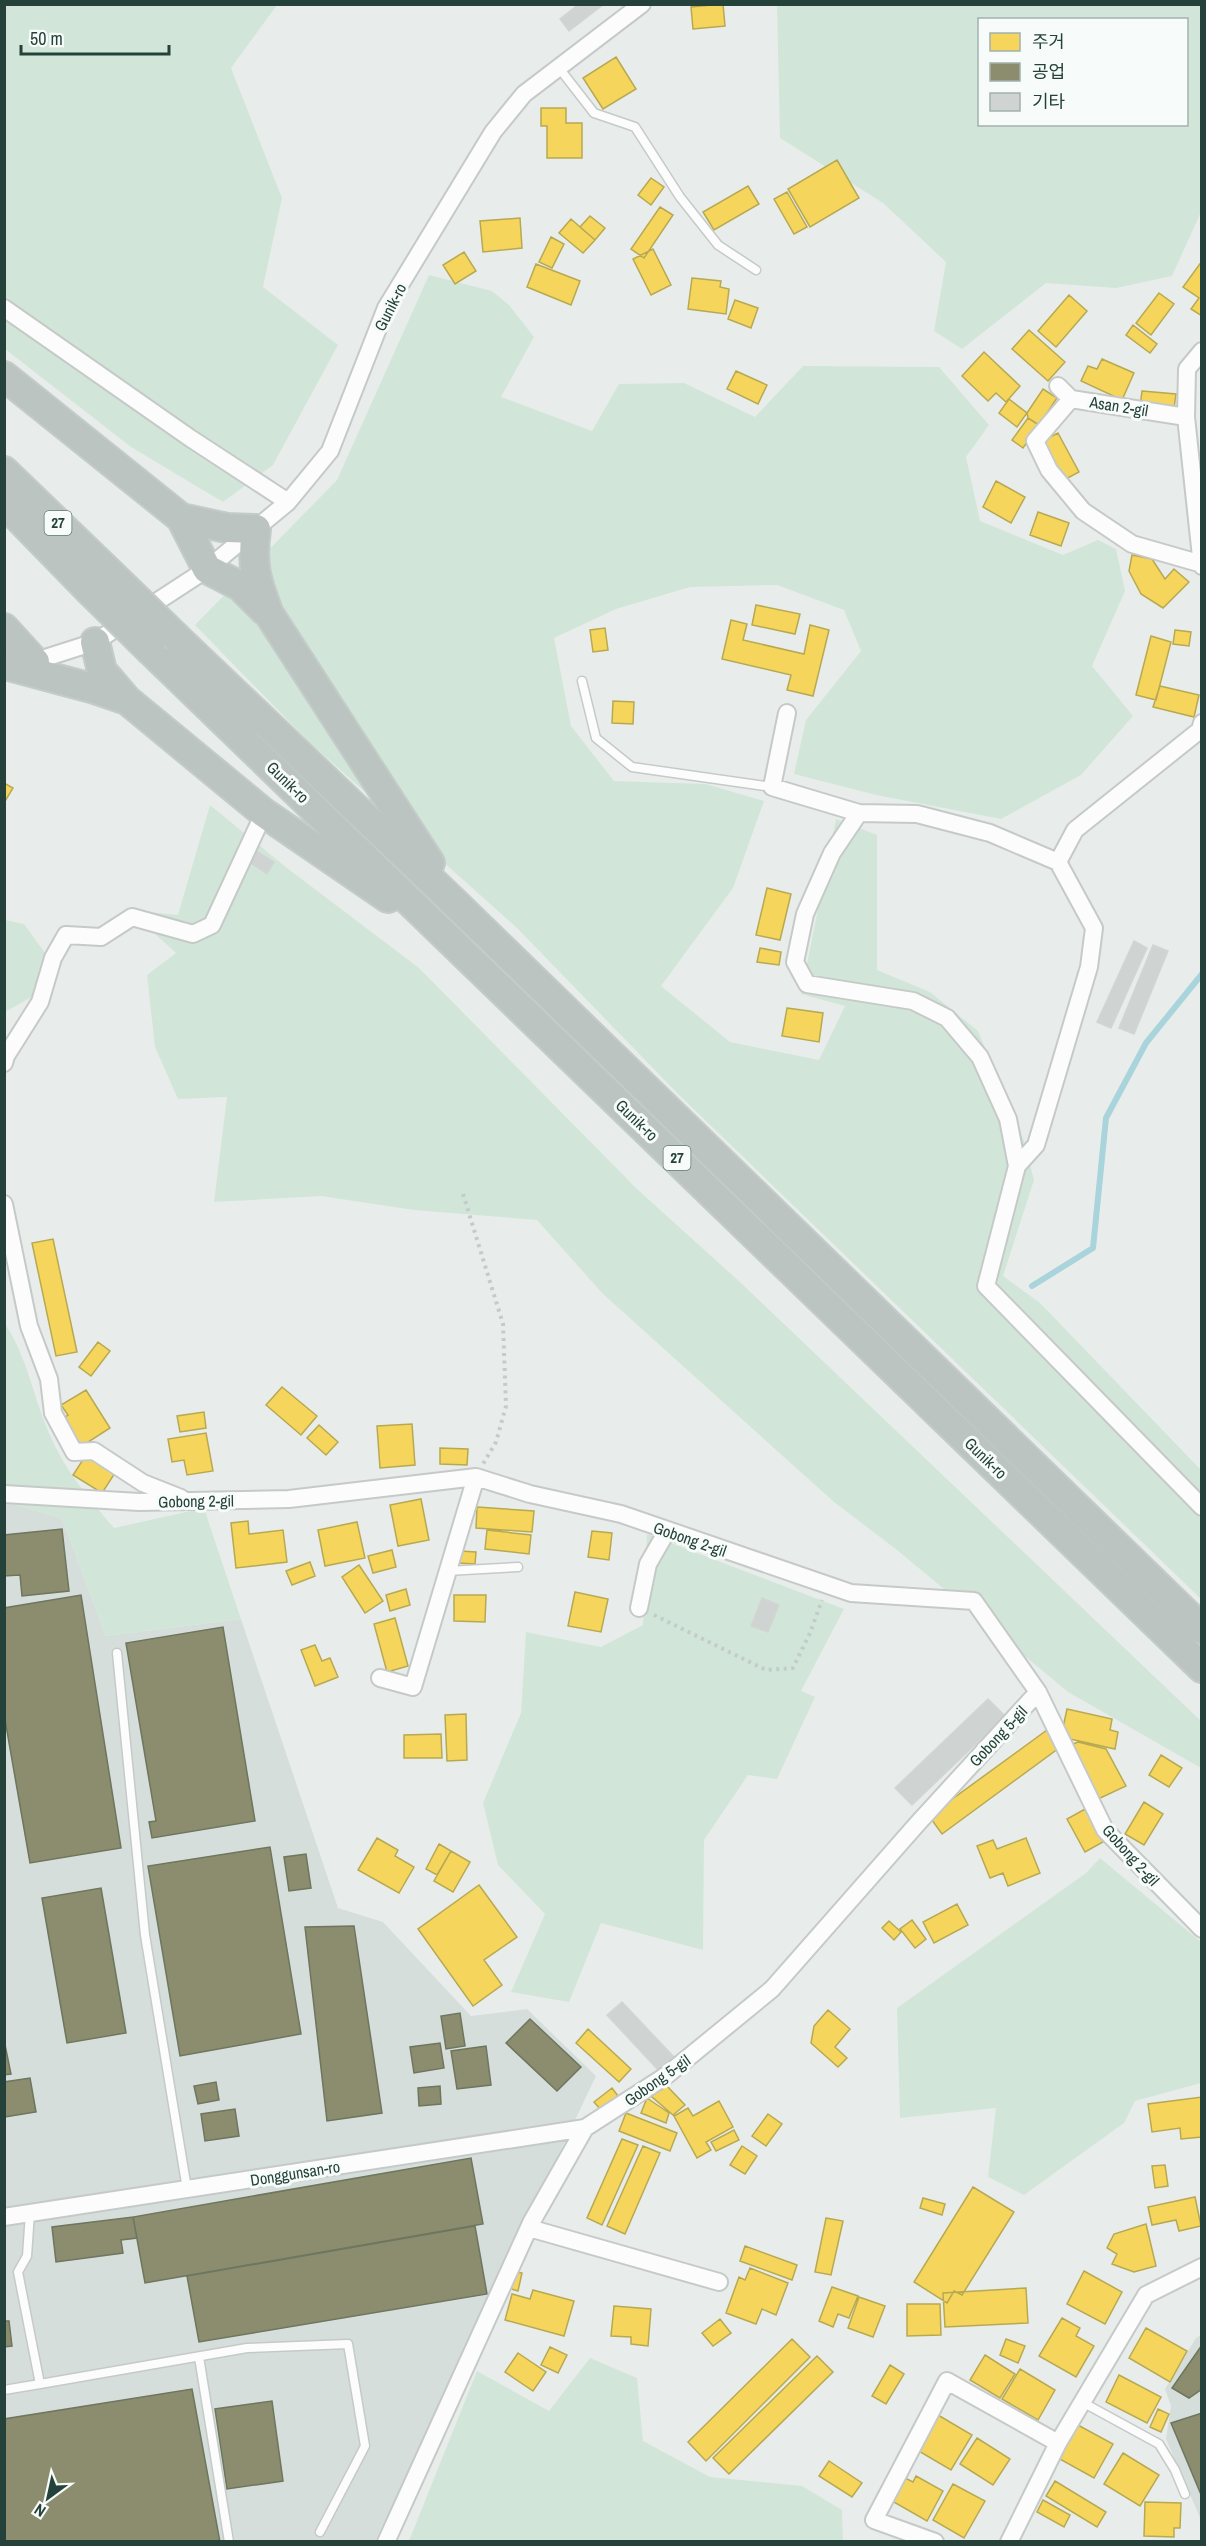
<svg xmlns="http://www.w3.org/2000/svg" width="1206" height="2546" viewBox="0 0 1206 2546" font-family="'Archivo Narrow','Noto Sans KR',sans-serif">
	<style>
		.built { fill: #d6dedb }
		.green { fill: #d1e6d8; fill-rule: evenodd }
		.homes { fill: #f6d55c; stroke: #b7a952; stroke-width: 1.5 }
		.industry { fill: #8c8c6e; stroke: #6d765e; stroke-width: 1.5 }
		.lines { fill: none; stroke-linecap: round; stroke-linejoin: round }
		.stream { stroke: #a9d4db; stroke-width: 6 }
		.building { fill: #cfd4d2; stroke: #d1d6d4; stroke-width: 1.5 }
		.lane-casing { stroke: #c5cac8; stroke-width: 11 }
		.street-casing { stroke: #c5cac8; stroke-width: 20 }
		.highway-casing { stroke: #c3ccc9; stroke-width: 32 }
		.path { stroke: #c3ccca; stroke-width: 4; stroke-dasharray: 3 4.5; stroke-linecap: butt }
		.lane { stroke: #fcfcfc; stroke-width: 8 }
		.street { stroke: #fcfcfc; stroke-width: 16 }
		.highway { stroke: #bcc4c2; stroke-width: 28 }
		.highway-bridge-casing { stroke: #c3ccc9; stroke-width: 32; stroke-linecap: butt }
		.highway-bridge { stroke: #bcc4c2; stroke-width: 28 }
		.labels { text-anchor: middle; stroke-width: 6; stroke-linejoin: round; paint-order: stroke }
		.shield { fill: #f7fbf9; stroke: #637a73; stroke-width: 1.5 }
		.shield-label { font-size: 15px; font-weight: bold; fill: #24423a }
		.street-label { font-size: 16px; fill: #24423a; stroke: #f7fbf9 }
	</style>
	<rect width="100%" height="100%" fill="#e8edeb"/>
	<path class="built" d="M5,1502L62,1518L106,1636L241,1619L338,1908L383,1922L471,2016L527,2009L596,2076L375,2541L5,2542Z
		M1201,2335V2520L1166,2439L1171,2406L1165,2389L1196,2338Z"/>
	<path class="green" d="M4,5H277L231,68L282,198L263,287L338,345L273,465L223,502L131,447L5,349Z
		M777,5H1201V212L1172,276L1116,288L1046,283L962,349L934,331L946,262L883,203L780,138ZM980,20H1186V124H980Z
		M429,275L492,291L509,305L534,337L501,397L592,431L619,384L684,383L755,417L803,366L939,367L989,425L966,457L980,521L1063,555L1098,540L1116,549L1125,591L1092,666L1133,716L1081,775L1001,819L876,795L794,774L806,720L861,651L844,610L777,585L690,587L616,609L554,638L571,726L614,781L706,784L764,801L733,888L661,986L730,1042L819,1060L845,1006L801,994L836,819L877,835V970L930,992L978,1031L1024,1141L1034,1180L1003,1276L1040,1303L1201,1470V1599L679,1095L517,928L307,740L195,625L337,480Z
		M210,805L287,868L419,968L637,1189L741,1283L1201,1721V1768L1068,1692L897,1550L834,1502L603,1294L537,1220L414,1210L321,1196L214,1202L227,1097L178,1099L155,1047L147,975L176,953L129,910L178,915Z
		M5,920L24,924L45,953L35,995L5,1012Z
		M4,1322C27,1356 33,1396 49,1433C64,1469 89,1499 114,1528L204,1508L241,1619L106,1636L62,1518L5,1502Z
		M647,1534L844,1609L801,1691L815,1697L777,1779L748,1775L704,1840L703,1950L601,1923L569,2002L511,1992L545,1914L498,1865L483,1803L521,1713L526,1632L601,1647L643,1625Z
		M1100,1858L1201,1942V2083L1135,2101L1124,2123L1024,2195L988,2177L996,2108L900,2118L897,2008L1086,1873Z
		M590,2358L637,2378L643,2441L710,2477L802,2486L842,2510L843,2541H409L477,2371L549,2411Z"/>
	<path class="homes" d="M723,4L725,26L693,29L691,7Z
		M616,57L636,89L603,109L583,78Z
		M541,108H566V123H582V158H547V126H541Z
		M837,160L859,198L810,227L788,189Z
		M651,178L664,187L651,205L638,195Z
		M748,186L759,204L714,230L703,212Z
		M787,192L807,227L794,234L774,199Z
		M660,207L673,215L644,258L631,249Z
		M590,216L605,228L595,240L580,227Z
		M520,218L522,248L483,252L480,221Z
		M571,219L595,240L583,253L559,233Z
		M551,237L564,244L552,268L539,262Z
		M653,249L671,285L651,295L633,259Z
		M464,252L476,271L455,284L443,265Z
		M1202,261V316L1191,309L1199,298L1183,287Z
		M536,264L580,281L571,305L527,287Z
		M692,278L721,281L720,287L729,289L726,314L688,309Z
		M1159,293L1174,304L1151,335L1136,323Z
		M1069,295L1087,311L1056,347L1038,331Z
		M735,300L758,308L751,328L728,319Z
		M1133,325L1157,344L1150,353L1126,335Z
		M1029,330L1065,362L1048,381L1012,349Z
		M984,352L1020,386L1006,402L996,393L988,401L962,376Z
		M1102,359L1134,373L1122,400L1081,381L1088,366L1097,369Z
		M736,371L767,385L758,404L727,389Z
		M1043,389L1057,398L1039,425L1028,418L1027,413Z
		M1142,391L1176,394L1174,408L1140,406Z
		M1009,399L1027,413L1017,427L999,413Z
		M1028,418L1039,425L1023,448L1012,440Z
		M1058,433L1079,472L1064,480L1042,441Z
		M996,481L1025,497L1011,523L983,507Z
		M1038,512L1069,523L1061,546L1030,535Z
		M1132,555L1152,559L1165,579L1174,569L1189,582L1163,608L1141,594L1129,571Z
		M756,605L800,614L795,634L752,625Z
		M731,620L747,624L743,640L804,654L810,625L829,630L813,696L787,690L791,675L722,659Z
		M605,628L608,650L593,652L590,630Z
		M1175,630L1191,632L1189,646L1173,644Z
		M1151,636L1171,642L1156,700L1136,695Z
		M1160,686L1199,695L1194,717L1153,707Z
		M613,701L634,702L633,724L612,723Z
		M4,783L13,788L4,803Z
		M767,888L791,894L780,940L756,935Z
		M760,948L781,952L779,965L757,962Z
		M787,1008L823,1013L819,1042L782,1036Z
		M53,1239L77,1352L56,1356L32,1243Z
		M98,1342L110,1351L91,1376L79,1367Z
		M282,1387L317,1416L301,1435L266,1405Z
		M86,1390L110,1428L79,1448L61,1420L68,1415L61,1405Z
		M204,1412L206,1428L180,1432L177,1416Z
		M412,1424L415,1465L380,1468L377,1426Z
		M319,1425L338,1442L326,1455L307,1438Z
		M206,1433L213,1471L187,1475L184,1460L172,1462L168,1439Z
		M440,1448L468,1449L467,1465L440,1464Z
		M86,1455L115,1473L102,1493L73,1475Z
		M421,1499L429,1540L398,1546L390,1505Z
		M477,1507L534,1511L532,1532L476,1528Z
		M248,1521L249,1534L283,1530L287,1562L236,1568L231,1523Z
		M357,1522L365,1558L325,1566L318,1530Z
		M487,1530L531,1535L529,1554L485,1549Z
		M592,1531L612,1533L609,1560L588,1557Z
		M392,1550L396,1567L373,1573L368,1556Z
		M460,1551L476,1552L475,1564L459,1563Z
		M310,1562L315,1576L292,1585L286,1571Z
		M359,1565L383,1601L365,1613L342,1577Z
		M406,1589L410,1605L390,1611L386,1595Z
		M575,1592L608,1599L601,1632L568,1626Z
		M454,1595H486L485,1622L454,1621Z
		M395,1618L408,1666L387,1672L374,1624Z
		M315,1645L322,1661L330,1658L338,1677L315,1686L301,1650Z
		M1067,1709L1112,1719L1110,1730L1118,1732L1115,1749L1061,1737Z
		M466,1714L467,1760L447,1761L445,1715Z
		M1047,1730L1059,1748L942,1834L929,1816Z
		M441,1734L442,1758H404V1735Z
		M1078,1742L1106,1749L1126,1786L1096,1800L1068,1746Z
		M1161,1755L1182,1768L1169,1787L1149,1775Z
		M1144,1802L1163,1814L1144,1845L1125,1834Z
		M1085,1809L1103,1842L1085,1852L1067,1819Z
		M377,1838L398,1850L395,1856L414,1867L399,1893L358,1870Z
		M1026,1838L1040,1873L1008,1886L1003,1873L990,1878L977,1846L993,1840L997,1849Z
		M439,1844L451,1851L437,1875L426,1869Z
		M451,1851L470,1862L453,1892L434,1881Z
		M479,1885L517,1937L484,1960L502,1985L473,2006L418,1929Z
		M957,1904L968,1925L934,1943L923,1922Z
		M912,1920L926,1939L915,1948L900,1929Z
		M889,1921L901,1932L894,1940L882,1928Z
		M828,2010L850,2029L835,2047L847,2058L838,2067L811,2043L814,2026Z
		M588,2029L631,2069L619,2082L576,2043Z
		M667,2086L685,2105L673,2115L651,2096Z
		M612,2088L618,2096L601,2110L594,2102Z
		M1202,2097V2137L1181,2139L1180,2128L1152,2132L1148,2104Z
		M647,2098L669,2113L666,2123L641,2113Z
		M719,2101L733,2127L706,2142L711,2150L697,2158L674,2116L688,2108L693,2116Z
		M626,2113L677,2133L670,2151L619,2131Z
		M768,2114L782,2124L766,2146L752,2136Z
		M734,2130L739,2140L716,2151L711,2142Z
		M622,2139L638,2145L602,2225L587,2218Z
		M643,2146L660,2153L625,2234L607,2226Z
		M742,2146L757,2156L745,2174L730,2165Z
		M1165,2165L1168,2186L1155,2188L1152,2166Z
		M973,2187L1014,2212L962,2295L954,2291L947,2303L914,2282Z
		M1195,2197L1201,2226L1179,2231L1176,2220L1152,2225L1148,2207Z
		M923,2198L945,2204L942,2215L920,2208Z
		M826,2218L843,2221L831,2275L815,2272Z
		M1146,2224L1156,2266L1134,2272L1112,2264L1117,2254L1107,2248L1114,2234Z
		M745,2246L797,2265L792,2280L740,2261Z
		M750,2268L788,2283L776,2315L762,2309L756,2324L726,2313L739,2277L745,2280Z
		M512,2271L522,2273L518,2291L508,2288Z
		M1084,2271L1122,2292L1105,2324L1067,2304Z
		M832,2287L858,2296L849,2318L838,2314L833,2327L819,2321Z
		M1026,2288L1028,2323L945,2327L943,2293Z
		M533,2290L574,2301L564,2336L505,2320L512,2294L530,2299Z
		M859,2297L885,2306L873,2337L848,2328Z
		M907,2304H940L941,2335L907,2336Z
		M614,2306L651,2309L648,2346L631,2344V2337L611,2336Z
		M1062,2318L1080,2328L1076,2336L1094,2346L1076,2377L1039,2356Z
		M720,2319L731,2333L713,2346L702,2333Z
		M1146,2328L1187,2351L1170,2382L1129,2358Z
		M792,2339L810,2357L706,2461L688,2442Z
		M1006,2339L1025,2346L1018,2363L1000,2355Z
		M550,2347L567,2355L558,2373L541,2365Z
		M518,2353L546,2372L533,2391L505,2372Z
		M985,2355L1015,2374L1000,2398L970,2380Z
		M817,2356L833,2372L729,2474L713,2458Z
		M890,2365L904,2374L886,2404L872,2396Z
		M1020,2369L1055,2390L1038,2420L1002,2399Z
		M1119,2375L1161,2397L1147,2423L1106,2402Z
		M1158,2409L1169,2414L1161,2432L1150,2427Z
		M938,2415L972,2435L951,2470L917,2450Z
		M1076,2424L1113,2444L1094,2478L1058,2458Z
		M977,2438L1010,2459L993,2485L960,2464Z
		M1123,2453L1159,2475L1140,2506L1104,2484Z
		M829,2461L862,2483L852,2497L819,2476Z
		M916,2476L943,2491L927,2521L892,2501L905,2478L913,2482Z
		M1055,2481L1106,2512L1097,2527L1046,2496Z
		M953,2484L985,2501L964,2538L933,2520Z
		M1043,2500L1070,2515L1064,2527L1037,2512Z
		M1145,2502L1181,2503L1180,2528H1174V2537L1144,2536Z"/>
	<path class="industry" d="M62,1529L69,1591L22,1596L20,1575L4,1576V1535Z
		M81,1595L121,1848L30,1863L4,1714V1608Z
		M223,1627L255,1821L152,1838L149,1822L156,1821L126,1643Z
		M270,1847L301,2034L180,2056L148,1866Z
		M306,1854L311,1888L289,1891L284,1857Z
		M101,1888L126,2033L67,2043L42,1898Z
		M354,1926L382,2113L327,2121L305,1927Z
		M460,2013L465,2046L446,2049L441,2016Z
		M530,2019L581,2067L557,2091L506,2043Z
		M4,2040L11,2074L4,2075Z
		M440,2043L444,2068L414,2073L410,2047Z
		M486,2046L491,2085L457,2089L451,2051Z
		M30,2078L36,2112L4,2117V2082Z
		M216,2082L219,2100L198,2104L194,2086Z
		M440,2086L441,2104L419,2106L418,2088Z
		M235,2109L239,2136L205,2141L201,2114Z
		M471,2158L483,2224L145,2283L133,2217Z
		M133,2217L137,2238L121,2240L123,2253L56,2262L52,2227Z
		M475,2226L487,2294L199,2342L187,2276Z
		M4,2321H9L12,2346L4,2347Z
		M1202,2345V2389L1189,2398L1172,2388Z
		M192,2389L220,2542H4V2419Z
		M272,2401L283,2481L227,2489L215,2409Z
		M1202,2413V2497L1171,2423Z"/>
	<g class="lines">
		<path class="stream" d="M1032,1286L1093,1248L1106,1118L1146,1043L1202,974"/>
	</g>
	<path class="building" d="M579,4H604L569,31L560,19Z
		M252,848L274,862L267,874L245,859Z
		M1134,941L1147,948L1111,1028L1097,1022Z
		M1153,945L1168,951L1134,1034L1119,1028Z
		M762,1598L779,1605L768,1632L751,1626Z
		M988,1699L1005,1716L912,1805L895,1788Z
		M622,2002L674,2057L659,2071L607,2015Z"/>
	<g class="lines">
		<g class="lane-casing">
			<path id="lane" d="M559,68L594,113L635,127L680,197L718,245L756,270
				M582,681L596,738L632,767L772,787
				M447,1571L518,1567
				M117,1653L145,1935L187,2189
				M30,2213L27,2256L18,2272L40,2384L247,2348L348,2344L365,2446L320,2532
				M199,2357L229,2542
				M4,2390L40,2384
				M1082,2402L1159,2444L1175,2470L1185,2494"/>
		</g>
		<g class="street-casing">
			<path id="street" d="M4,308L190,438L288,502
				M1058,386L1071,399L1186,417L1202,566
				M1071,399L1035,441L1049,470L1083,511L1132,544L1202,564
				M1186,417L1187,369L1202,351
				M26,664L95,642L207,569L288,502L330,451L386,308L493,132L524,94L642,4
				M787,713L772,787L859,813
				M1058,862L1075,830L1200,730L1202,723
				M4,1063L6,1056L40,1002L53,958L66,935L101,937L132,917L193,934L212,925L264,813
				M1017,1166L1008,1119L980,1057L947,1018L913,1001L807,984L795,962L805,914L832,853L859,813L917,814L990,833L1058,862L1094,928L1089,967L1036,1145L1017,1166L986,1286L1202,1507
				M4,1204L29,1326L49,1379L53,1413L74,1452L94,1451L143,1483L181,1498
				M4,1494L139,1502L289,1499L476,1477L530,1494L621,1514L851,1593L974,1601L1038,1692L1105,1830L1202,1929
				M639,1608L648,1564L667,1531
				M380,1678L413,1687L476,1477
				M4,2217L585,2128
				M529,2228L719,2282
				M386,2542L531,2223L585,2128L667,2075L772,1989L918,1823L1038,1692
				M935,2542L874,2520L947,2381L1058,2443
				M1009,2542L1058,2443L1146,2295L1202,2267"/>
		</g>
		<g class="highway-casing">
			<path id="highway" d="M4,376L181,518L207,569L240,586L264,610
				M4,471L112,575
				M4,503L88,589
				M181,518L227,528L256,529C251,565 256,580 269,614L430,863
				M4,628L35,662
				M177,638L455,903L1202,1629
				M95,642L102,671L126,699
				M151,651L1202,1668
				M9,666L95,689L127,700L264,813L388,898"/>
		</g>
		<path class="path" d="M463,1194L503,1324L506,1406L496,1442L483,1464
			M654,1615L766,1670L793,1668L810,1633L822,1600"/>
		<use href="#lane" class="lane"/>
		<use href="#street" class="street"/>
		<use href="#highway" class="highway"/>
		<g class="highway-bridge-casing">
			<path id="highway-bridge" d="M112,575L177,638
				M88,589L151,651"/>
		</g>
		<use href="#highway-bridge" class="highway-bridge"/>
	</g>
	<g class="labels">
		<g class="shield">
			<rect x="44.5" y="511" width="27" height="24" rx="4.5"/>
			<rect x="663.5" y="1146" width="27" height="24" rx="4.5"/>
		</g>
		<g class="shield-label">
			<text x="58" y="528">27</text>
			<text x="677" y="1163">27</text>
		</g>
		<g class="street-label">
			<text transform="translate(390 307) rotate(-63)" y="6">Gunik-ro</text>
			<text transform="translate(1119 406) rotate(9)" y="6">Asan 2-gil</text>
			<text transform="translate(288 782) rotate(44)" y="6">Gunik-ro</text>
			<text transform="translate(637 1120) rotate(44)" y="6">Gunik-ro</text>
			<text transform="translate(986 1458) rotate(44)" y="6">Gunik-ro</text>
			<text transform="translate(196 1501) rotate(-1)" y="6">Gobong 2-gil</text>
			<text transform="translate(690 1539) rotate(19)" y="6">Gobong 2-gil</text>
			<text transform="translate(998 1736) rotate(-47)" y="6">Gobong 5-gil</text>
			<text transform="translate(1131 1855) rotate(48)" y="6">Gobong 2-gil</text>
			<text transform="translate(657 2080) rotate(-35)" y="6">Gobong 5-gil</text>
			<text transform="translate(295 2173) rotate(-9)" y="6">Donggunsan-ro</text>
		</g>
	</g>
	<rect width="1206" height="2546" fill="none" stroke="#24423a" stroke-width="12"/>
	<rect x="978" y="18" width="210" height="108" fill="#f7fbf9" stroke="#a3b1ad" stroke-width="1.5"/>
	<rect x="990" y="33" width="30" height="18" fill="#f6d55c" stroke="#a3b1ad" stroke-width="1.5"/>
	<text x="1032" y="48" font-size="18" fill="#24423a">주거</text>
	<rect x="990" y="63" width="30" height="18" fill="#8c8c6e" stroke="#a3b1ad" stroke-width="1.5"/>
	<text x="1032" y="78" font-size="18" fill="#24423a">공업</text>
	<rect x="990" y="93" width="30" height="18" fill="#cfd4d2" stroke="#a3b1ad" stroke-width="1.5"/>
	<text x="1032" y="108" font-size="18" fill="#24423a">기타</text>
	<g transform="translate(48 2498) rotate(213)" stroke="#f7fbf9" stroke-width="4.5" paint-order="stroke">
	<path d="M0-4.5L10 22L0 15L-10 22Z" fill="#24423a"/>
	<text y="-9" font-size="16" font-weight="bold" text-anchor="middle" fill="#24423a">N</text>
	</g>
	<path d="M21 45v9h148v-9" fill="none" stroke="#24423a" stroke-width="3"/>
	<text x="30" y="45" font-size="18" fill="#24423a" stroke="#f7fbf9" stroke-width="4.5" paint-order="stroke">50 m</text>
</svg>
